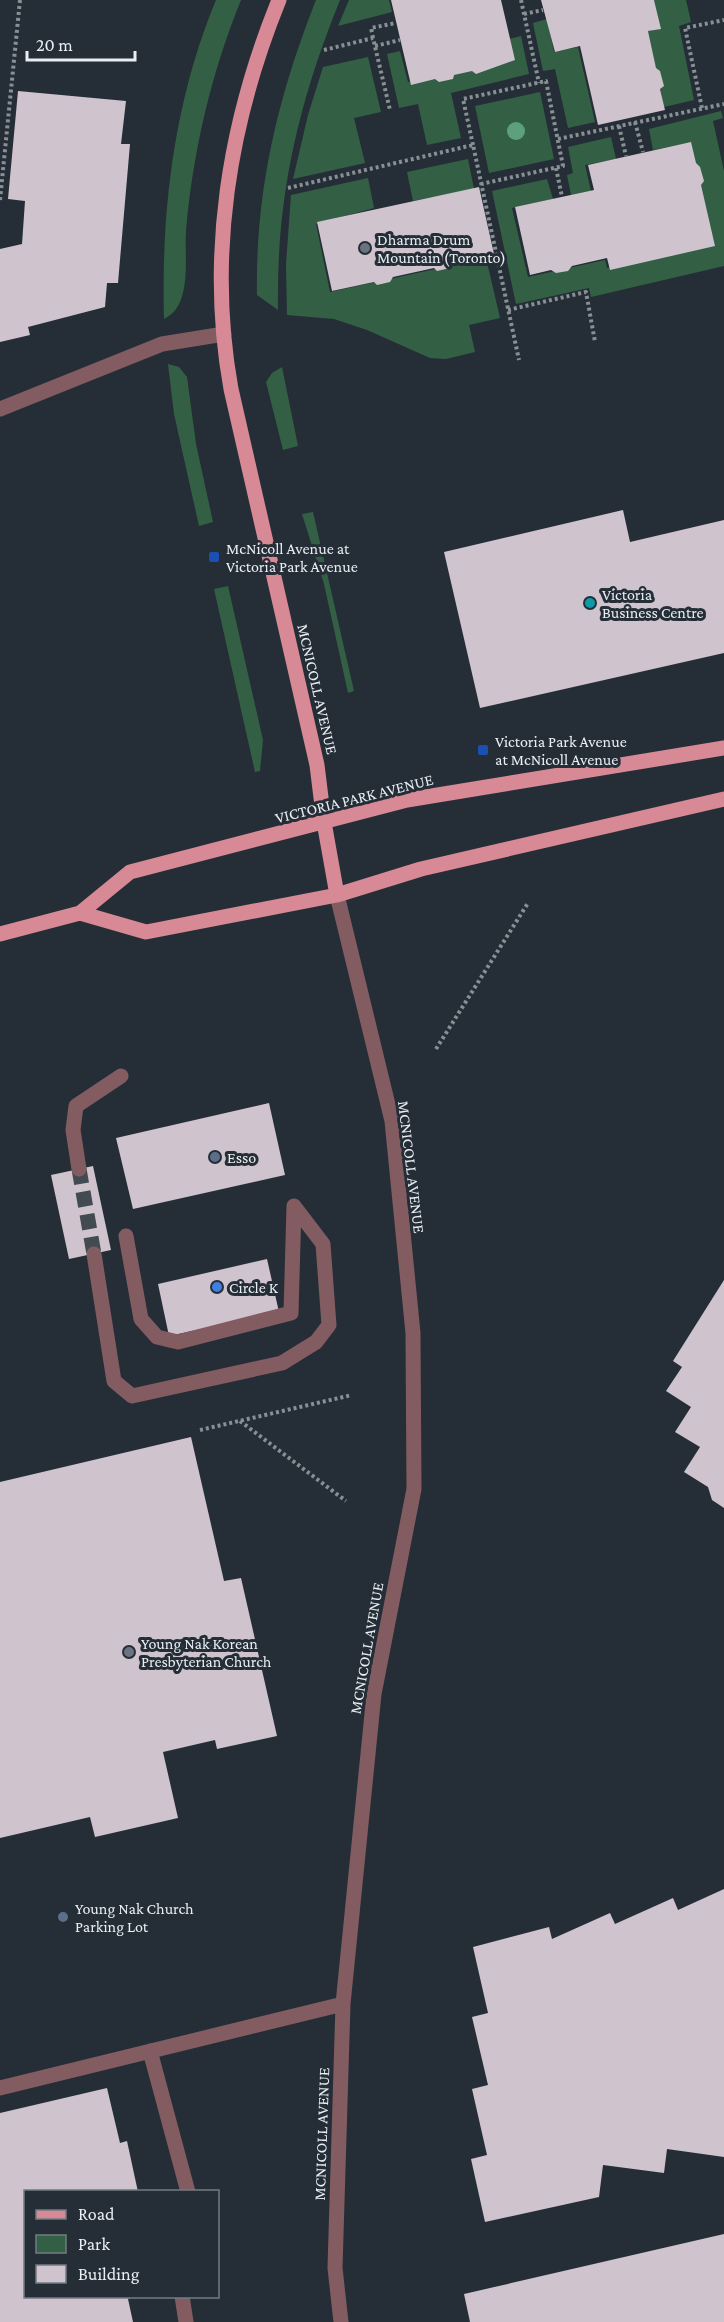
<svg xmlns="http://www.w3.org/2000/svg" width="724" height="2322" viewBox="0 0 724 2322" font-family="'Crimson Pro',serif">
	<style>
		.green { fill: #336044 }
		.building { fill: #cfc3ce }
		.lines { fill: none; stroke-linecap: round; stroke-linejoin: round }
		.minor-tunnel { stroke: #424b52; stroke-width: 15; stroke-dasharray: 15 8; stroke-linecap: butt }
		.path { stroke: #889096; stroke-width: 4; stroke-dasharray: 3 3; stroke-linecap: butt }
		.minor { stroke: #835c62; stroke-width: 15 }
		.major { stroke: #d78996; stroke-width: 15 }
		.tree { fill: #5da07e }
		.worship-dot { fill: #6b7280; stroke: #252e36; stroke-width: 2 }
		.transit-dot { fill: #1a4fb4; stroke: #252e36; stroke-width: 2 }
		.culture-dot { fill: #0f9aa8; stroke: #252e36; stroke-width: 2 }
		.service-dot { fill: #5c6f8a; stroke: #252e36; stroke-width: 2 }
		.shop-dot { fill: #3f7fe0; stroke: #252e36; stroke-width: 2 }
		.labels { text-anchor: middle; stroke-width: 6; stroke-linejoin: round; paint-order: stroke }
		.poi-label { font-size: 16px; fill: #e8eef3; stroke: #252e36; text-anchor: start }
		.street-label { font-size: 16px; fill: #e8eef3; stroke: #252e36 }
	</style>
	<rect width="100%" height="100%" fill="#252e36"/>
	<path class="green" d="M216,0H241C211,74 193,151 186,231C184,257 193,306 164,319C161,211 174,101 216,0Z
		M316,0H340C298,104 276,197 278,310L257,295C255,191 278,96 316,0Z
		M349,0H389L392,12L338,26Z
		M654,0H686L691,22L679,26L694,100L664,107L648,31L660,28Z
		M547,19L554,52L578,47L595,122L568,128L555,69L543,71L533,23Z
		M521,36L529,74L451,93L461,138L427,145L418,104L399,108L387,54L400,51L408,82L513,58L509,39Z
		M368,57L381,112L354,118L365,163L293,179L308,115L323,67Z
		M540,92L554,159L489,173L475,106Z
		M721,111L723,118L713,121L724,171V266L591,297L589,288L516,304L492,191L547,179L553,199L512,208L528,277L605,260L607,268L711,244L688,143L653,150L649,129Z
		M611,137L616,159L585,165L591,191L571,195L567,175L573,173L568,147Z
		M468,159L474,189L413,201L407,172Z
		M368,178L374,208L316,224L330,292L486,258L500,318L469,325L475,352L446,359L430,358L367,330L334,319L287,315L286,264L291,195Z
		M168,364L179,367L187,377L196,444L213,522L199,526L174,414Z
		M282,367L298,446L283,450L266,382L272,373Z
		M313,512L354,691L348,693L324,584L302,514Z
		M228,586L263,740L260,771L255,772L214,589Z"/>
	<path class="building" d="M391,0H501L515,60L476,74L472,71L454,75L453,79L439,82L435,79L411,85Z
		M541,0H654L661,29L648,31L656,68L660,71L664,86L660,89L665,110L598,125L580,46L555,52Z
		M18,91L126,101L121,144H130L118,283H107L105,307L28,327L30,335L0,342V249L22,244L25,201L8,199Z
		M691,142L696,163L700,167L704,181L701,185L715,246L610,270L607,258L572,266L568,271L556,273L551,270L530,275L515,207L594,190L588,165Z
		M479,187L494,254L453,263L450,268L437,271L434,268L393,277L390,282L377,285L374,282L332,291L317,222Z
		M623,510L630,542L724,520V653L480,708L444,552Z
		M269,1103L285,1175L133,1209L116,1138Z
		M93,1166L111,1250L69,1259L51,1175Z
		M267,1259L279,1312L169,1336L158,1284Z
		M724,1280V1508L712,1500L708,1487L684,1472L700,1447L675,1432L691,1407L666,1391L682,1367L673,1361Z
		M191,1437L224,1581L241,1578L277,1736L217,1749L215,1740L163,1752L178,1818L95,1837L90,1817L0,1838V1482Z
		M724,1889V2157L667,2149L664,2173L603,2165L599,2197L485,2222L471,2159L487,2155L472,2089L488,2085L472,2017L488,2013L473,1947L549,1927L552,1939L610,1913L615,1924L673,1898L678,1910Z
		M107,2088L120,2143L127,2141L138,2192H26V2296H135L128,2299L133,2322H0V2113Z
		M724,2234V2322H470L464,2294Z"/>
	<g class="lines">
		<path class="minor-tunnel" d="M79,1169L94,1254"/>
		<path class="path" d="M521,0L539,83
			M524,14L543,10
			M373,38L371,28L396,23
			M375,46L400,40
			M324,50L373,38L390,110
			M702,108L685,28L724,20
			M635,122L643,152
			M619,126L626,156
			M558,139L724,104
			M473,145L463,99L546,81L563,166L481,184
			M556,168L562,197
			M288,188L473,145L519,360
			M0,200L20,0
			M508,310L586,292L595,342
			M436,1049L528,903
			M240,1421L346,1501
			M200,1430L352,1395"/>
		<path class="minor" d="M0,409L162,344L224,334
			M337,895L392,1121L413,1333L414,1489L374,1694L343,2004L335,2268L341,2322
			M79,1169L73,1130L76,1106L121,1076
			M126,1236L141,1319L157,1337L178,1342L291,1313L294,1206
			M94,1254L114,1381L132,1396L282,1363L316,1342L329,1325L323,1244L294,1206
			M150,2051L188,2192
			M0,2088L343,2004
			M182,2296L186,2322"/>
		<path class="major" d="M279,0C229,123 207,256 231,389L317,765L324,822L337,895
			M80,913L146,932L337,895L421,869L724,799
			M0,934L80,913L130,872L407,800L724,748"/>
	</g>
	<circle class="tree" cx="516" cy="131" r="9"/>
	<g class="worship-dot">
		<circle cx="365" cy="248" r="6"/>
		<circle cx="129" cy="1652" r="6"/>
	</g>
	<g class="transit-dot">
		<rect x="208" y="551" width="12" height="12" rx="3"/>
		<rect x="477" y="744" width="12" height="12" rx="3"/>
	</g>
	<circle class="culture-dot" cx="590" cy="603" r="6"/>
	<g class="service-dot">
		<circle cx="215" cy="1157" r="6"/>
		<circle cx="63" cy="1917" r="6"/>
	</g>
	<circle class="shop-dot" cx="217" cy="1287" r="6"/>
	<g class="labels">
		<g class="poi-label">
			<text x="377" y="245">Dharma Drum<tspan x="377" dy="18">Mountain (Toronto)</tspan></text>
			<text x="226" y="554">McNicoll Avenue at<tspan x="226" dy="18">Victoria Park Avenue</tspan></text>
			<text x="602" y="600">Victoria<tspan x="602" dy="18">Business Centre</tspan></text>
			<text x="495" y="747">Victoria Park Avenue<tspan x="495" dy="18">at McNicoll Avenue</tspan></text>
			<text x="227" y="1163">Esso</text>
			<text x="229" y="1293">Circle K</text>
			<text x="141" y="1649">Young Nak Korean<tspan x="141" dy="18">Presbyterian Church</tspan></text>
			<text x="75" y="1914">Young Nak Church<tspan x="75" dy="18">Parking Lot</tspan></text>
		</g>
		<g class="street-label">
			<text transform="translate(318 689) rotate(77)" y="6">MCNICOLL AVENUE</text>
			<text transform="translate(354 798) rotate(-14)" y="6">VICTORIA PARK AVENUE</text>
			<text transform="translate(412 1167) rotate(83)" y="6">MCNICOLL AVENUE</text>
			<text transform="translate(366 1648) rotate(-80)" y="6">MCNICOLL AVENUE</text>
			<text transform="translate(321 2134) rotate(-88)" y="6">MCNICOLL AVENUE</text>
		</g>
	</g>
	<rect x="24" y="2190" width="195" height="108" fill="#252e36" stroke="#737b82" stroke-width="1.5"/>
	<rect x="36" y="2210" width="30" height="9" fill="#d78996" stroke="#737b82" stroke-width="1.5"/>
	<text x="78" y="2220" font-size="18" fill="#e8eef3">Road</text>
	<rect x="36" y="2235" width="30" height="18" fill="#336044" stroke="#737b82" stroke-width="1.5"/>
	<text x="78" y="2250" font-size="18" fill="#e8eef3">Park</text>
	<rect x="36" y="2265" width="30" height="18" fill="#cfc3ce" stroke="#737b82" stroke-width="1.5"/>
	<text x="78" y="2280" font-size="18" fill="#e8eef3">Building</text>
	<path d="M27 51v9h108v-9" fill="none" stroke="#e8eef3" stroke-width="3"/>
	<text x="36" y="51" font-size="18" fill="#e8eef3" stroke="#252e36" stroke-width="4.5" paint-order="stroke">20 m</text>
</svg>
